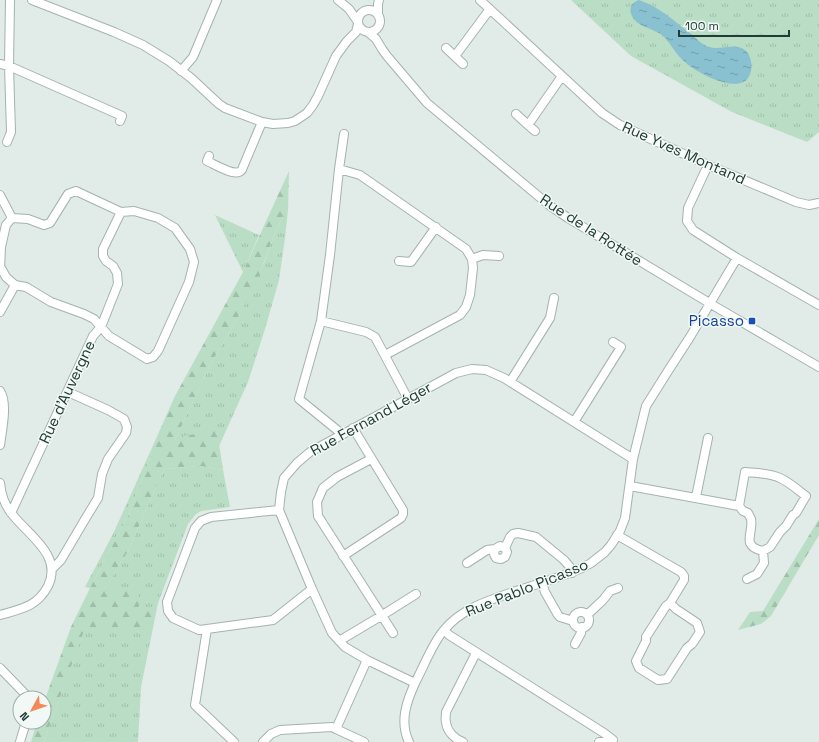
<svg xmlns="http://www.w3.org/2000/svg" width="819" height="742" viewBox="0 0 819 742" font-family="'Space Grotesk',sans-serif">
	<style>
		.grass { fill: url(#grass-tufts) }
		.forest { fill: url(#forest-firs) }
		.water { fill: url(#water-ripples) }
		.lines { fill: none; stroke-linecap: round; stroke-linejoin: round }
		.minor-casing { stroke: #a4b3ae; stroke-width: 10 }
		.minor { stroke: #fff; stroke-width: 8 }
		.transit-dot { fill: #1a4fb4; stroke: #f1f8f5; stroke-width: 1.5 }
		.labels { text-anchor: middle; stroke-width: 3; stroke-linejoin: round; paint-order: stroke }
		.street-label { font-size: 15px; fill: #213c36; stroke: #f1f8f5 }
		.transit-label { font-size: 15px; fill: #164399; stroke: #f1f8f5; text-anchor: end }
	</style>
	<defs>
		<pattern id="grass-tufts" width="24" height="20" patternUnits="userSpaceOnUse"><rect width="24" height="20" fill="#baddc5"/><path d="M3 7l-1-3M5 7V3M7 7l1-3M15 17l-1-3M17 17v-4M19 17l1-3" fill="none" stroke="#a0bfaa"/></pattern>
		<pattern id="forest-firs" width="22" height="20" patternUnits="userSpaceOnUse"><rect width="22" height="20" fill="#baddc5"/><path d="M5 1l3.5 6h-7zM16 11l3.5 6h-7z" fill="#a0bfaa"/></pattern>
		<pattern id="water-ripples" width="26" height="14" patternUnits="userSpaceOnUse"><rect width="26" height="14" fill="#89c1d0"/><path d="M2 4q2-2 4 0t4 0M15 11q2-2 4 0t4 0" fill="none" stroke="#709eaa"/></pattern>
	</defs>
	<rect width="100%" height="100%" fill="#e1ebe7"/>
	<path class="grass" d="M571,0H819V132L807,142L732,112L631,56Z
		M288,210L285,238L279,280L265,329L248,382L219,446L217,431L181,440H175L210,365L241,312L264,263L275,233L283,216Z
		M215,215L259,235L243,272Z
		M151,450L152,453L129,514L90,588L85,587L113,534Z
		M201,466L223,470L230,507L201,511L196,514L188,524L158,603L141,687L138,742H44L45,739L85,627L153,608L139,609L104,590L128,551L164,469Z"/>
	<path class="forest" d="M289,171L288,210L283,216L275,233L256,283L241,312L210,365L175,440H181L184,436L217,430L223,470L201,466L164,469L128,551L104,590L138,592L139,608H153V629L85,628L45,739L44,742H31L37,722H44V702L71,627L90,588L129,514L152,453L151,450L175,396L243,272Z
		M819,519V535L771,616L761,624L738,630L750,612L763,611Z"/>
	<path class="water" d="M639,0C658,6 674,21 690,33C696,38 702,45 709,47C721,51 734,42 745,50C752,56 754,70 748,78C737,94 697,73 686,63C680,58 676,53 672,47C669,43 666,38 662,35C653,28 637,27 632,16C628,9 632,2 639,0Z"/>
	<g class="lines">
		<g class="minor-casing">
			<path id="minor" d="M32,0L114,32L143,45L169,61L191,78L219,104L225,108L262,122L273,124L288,123L295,121L307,113L313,105L318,96L336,56L347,41L356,32L358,24
				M338,0L349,9L358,22
				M480,0L602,113L620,125L708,165L796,202L809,205L819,203
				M358 21a11 11 0 1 1 22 0a11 11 0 1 1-22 0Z
				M378,15V4L379,0
				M368,32L376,39L382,49L387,56L427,103L549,205L568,218L716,307L819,367
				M446,48L463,64
				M455,56L490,9
				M0,64L9,66L122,116L120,121
				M181,71L193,57L217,0
				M516,114L528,125
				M535,131L528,125L562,76
				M7,142L11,132L9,66L10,0
				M209,156L207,161C214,164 232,175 239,172C242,171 242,170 243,167L262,122
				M708,165L688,208L687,221L693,230L737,258L819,305
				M339,169L360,175L466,249L472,259L473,268L470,295L466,307L460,315L385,355
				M0,195L12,218
				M472,259L483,255L499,256
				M399,261L411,262L436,227
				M0,269L1,247L6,225L12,218L28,219L44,225L50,223L68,194L76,191L121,212L134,211L158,218L175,228L190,249L194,262L189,282L158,351L153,357L147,359L109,336L101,327L94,319L84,314L51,302L26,287L15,285L6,277L1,268
				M0,312L15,285
				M321,321L366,332L375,337L408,399
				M510,382L550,318L554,298
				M0,391C8,403 2,430 0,445
				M574,422L621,347L613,342
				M342,434L299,399L321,321L330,255L339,169L344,134
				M371,459L337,477L323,488L317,502L318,516L393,633
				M0,483C1,493 5,506 12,514C28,535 63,555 48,586C37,607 21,609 0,615
				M630,486L739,506L743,511L748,513C749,515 750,517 751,519C754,533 740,546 763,551L770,547L780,532L786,526L793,515L796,513L806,496C798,490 789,482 780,478C769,473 756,473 745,472L739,506
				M696,497L708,438
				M11,513L93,336L101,327L118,284L117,273L113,266L106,261L103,256V249L121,212
				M617,535L681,572L684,576V580L670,603L666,606L646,637V641L636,661L639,668L658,680L667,679L687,648L692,644L700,632L697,623L676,609L670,603
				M505,548L510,537L513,534L518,533L536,537L564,560L570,567L572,573
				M343,556L401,518L403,514V510L353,428
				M467,563L487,550L495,549L500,546L505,548L507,552L505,557L501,559L496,558L494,554L495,549
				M52,569L61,560L84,521L98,498L102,474L108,459L126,433L127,427L124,419L108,410L68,392
				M747,579L757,574L764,563L763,551
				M542,583L545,592L558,615L560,617L573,621
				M573 620a8 8 0 1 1 16 0a8 8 0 1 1-16 0Z
				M587,615L603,600L610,591L618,588
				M207,629L273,620L312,589
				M444,630L449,635L604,733L613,740L599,742
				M339,641L381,616L416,594
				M575,644L581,633L582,627
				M0,668L29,698
				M415,683L367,660L345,647L332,633L312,589L279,510L281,492L284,478L297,463L310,452L456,373L472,369L486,370L504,378L633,459
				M336,729L364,742
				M20,742L26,722
				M234,742L195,705L207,629L199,630L173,618L168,611L167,602L195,528L201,521L211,517L279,510
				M263,742L271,734L280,730L332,727L336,729L367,660
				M409,742C399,721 407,700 416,681C425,664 432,644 444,630C462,608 490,600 516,591C538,584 561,577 582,568L591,563L605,552L611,545L620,531L625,518L633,459L646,406L668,371L690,337L737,258
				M463,742C455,739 447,732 446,722C445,719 446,715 446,712L476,653"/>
		</g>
		<use href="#minor" class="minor"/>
	</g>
	<rect class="transit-dot" x="748" y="317" width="8" height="8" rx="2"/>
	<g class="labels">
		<g class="street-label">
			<text transform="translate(684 153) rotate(24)" y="5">Rue Yves Montand</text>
			<text transform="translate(591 230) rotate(33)" y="5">Rue de la Rottée</text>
			<text transform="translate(67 392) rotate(-65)" y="5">Rue d'Auvergne</text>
			<text transform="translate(371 419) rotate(-29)" y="5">Rue Fernand Léger</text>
			<text transform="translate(527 588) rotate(-22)" y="5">Rue Pablo Picasso</text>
		</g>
		<g class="transit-label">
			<text x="744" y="326">Picasso</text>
		</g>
	</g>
	<g transform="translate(32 710) rotate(230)"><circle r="19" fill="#f1f8f5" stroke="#9eada9"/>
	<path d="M0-3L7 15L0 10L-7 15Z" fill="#f18959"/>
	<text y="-6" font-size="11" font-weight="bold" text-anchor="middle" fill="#213c36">N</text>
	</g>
	<path d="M679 30v6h110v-6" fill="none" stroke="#213c36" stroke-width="2"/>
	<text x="685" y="30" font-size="12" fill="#213c36" stroke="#f1f8f5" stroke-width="3" paint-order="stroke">100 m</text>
</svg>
